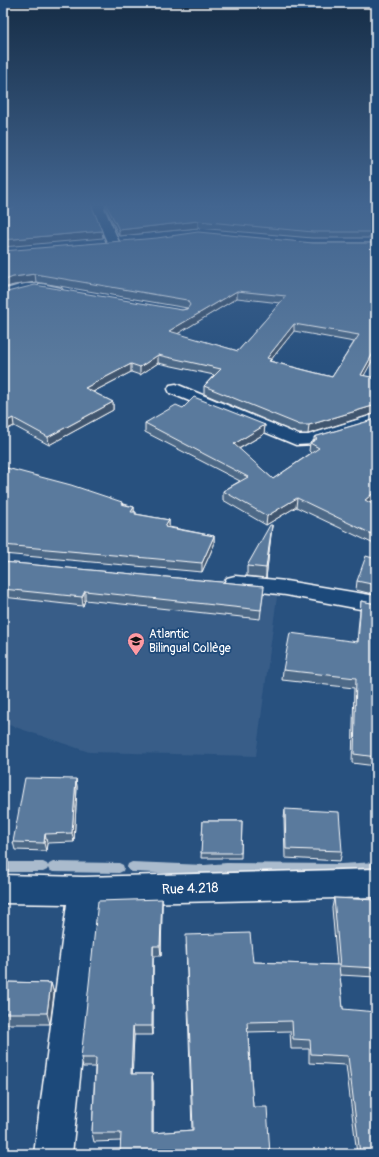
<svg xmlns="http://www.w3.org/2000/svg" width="379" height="1157" viewBox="0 0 379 1157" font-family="Pangolin,sans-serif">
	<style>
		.built { fill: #375d88 }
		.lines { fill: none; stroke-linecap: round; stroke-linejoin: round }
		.stream { fill: #aabbcd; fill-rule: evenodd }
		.minor-casing { stroke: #fff; stroke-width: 3 }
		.minor { fill: #1f4a7a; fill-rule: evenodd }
		.wall { fill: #4d6987; stroke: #fff; fill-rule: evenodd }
		.shaded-wall { fill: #3f556e; stroke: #fff }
		.building { fill: #5a7a9d; stroke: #fff; fill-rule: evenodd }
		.labels { text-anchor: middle; stroke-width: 3.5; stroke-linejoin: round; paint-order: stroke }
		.poi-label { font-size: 12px; fill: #fff; stroke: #1f4a7a; text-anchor: start }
		.near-street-label { font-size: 14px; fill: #fff; stroke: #1f4a7a }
	</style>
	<rect width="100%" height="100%" fill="#28517f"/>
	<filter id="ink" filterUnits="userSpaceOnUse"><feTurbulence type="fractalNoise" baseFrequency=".025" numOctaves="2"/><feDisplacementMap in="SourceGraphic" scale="8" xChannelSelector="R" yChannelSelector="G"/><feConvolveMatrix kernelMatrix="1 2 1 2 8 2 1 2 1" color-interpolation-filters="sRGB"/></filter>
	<g filter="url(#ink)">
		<path class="built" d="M3,563L278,589L256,756L89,752L3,723Z"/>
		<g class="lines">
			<path class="stream" d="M3,862H43L47,864L48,866L49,864L53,862L119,863L123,865L124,868L123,871L119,873L53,872L49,870L48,868L47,870L43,872H3Z
				M132,862L205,865L226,863L341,864L376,862V872L341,874L226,873L205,875L132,872L128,870L127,867L128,864Z"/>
			<g class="minor-casing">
				<path id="minor" d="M95,204H107L104,208L119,242L118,245L113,246L107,242L92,208Z
					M23,284H42L61,288L63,291L61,294C51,297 39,292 28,292C19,293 12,297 3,299V290Z
					M176,384L299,435H308L376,414V425L315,444L296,445L170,393L168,389L170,385Z
					M235,576L286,581L376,596V612L286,595L227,588L224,583L227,578Z
					M376,869V897L98,904L72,1154H34L67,904L3,903V875L84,877Z"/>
			</g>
			<use href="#minor" class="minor"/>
		</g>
		<path class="wall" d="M105,204H376V238H312L198,228L119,236L106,208Z
			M313,243H376L364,376L376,378V413L308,434H299L204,394V386L214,375L158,363L140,375L131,372L93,392L113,402V410L49,445L14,426L3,431V293L182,310L188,308H187L36,282L14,285L3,288V251ZM237,298L280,303L238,351L177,334ZM294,331L354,342L332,377L270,361Z
			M183,408L265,425L264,434L239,449L273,479L311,453L309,451L310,443L314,440V437L376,419V499L371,503L376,506V545L296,507L266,525L223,500V491L240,481L145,432V423Z
			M3,467L134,507V512H136V514L169,520V527L214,536V545L202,572L3,554Z
			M272,525L266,578L247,576V566Z
			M376,559V595L356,590L357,581Z
			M3,562L264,586L260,619L85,600L83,606L3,597Z
			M361,601L376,604V766L352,763L354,688L282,680L283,670L357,642L360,610Z
			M76,779L77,787L74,842L47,843L46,851L15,850L13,842Z
			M285,809L342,851L340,861L285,858L284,819Z
			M203,821H242L241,858H201Z
			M334,898L376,900V977L340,975L343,1009L376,1154H357L346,1065L309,1063V1049H291L290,1031L248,1032L253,1107L270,1154L121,1141L94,1142L92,1133L95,1067H83L81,1058L162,899V909L161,956H153V1035H134L132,1074H152L153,1083V1133L192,1130L186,945L253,962L337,965L332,908Z
			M3,982L51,983L54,994L50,1024H3Z"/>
		<path class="shaded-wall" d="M198,221V228L119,236V230Z
			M102,231L103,238L3,247V240Z
			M35,274L36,282L14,285L3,288V281L13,277Z
			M237,291V298L169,339V331Z
			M294,324V331L270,361V367L267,358Z
			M376,348V354L360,383L361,375Z
			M158,355V363L140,375V367Z
			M131,364V372L85,396V388Z
			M113,402V410L49,445L48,437Z
			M376,405V413L308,434L309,425Z
			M13,418L14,426L3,431V423Z
			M265,425L264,434L233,452L234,444Z
			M376,491V499L363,508L365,500Z
			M297,498L296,507L266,525L267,516Z
			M134,507V516L131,512Z
			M169,520V529L165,527Z
			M272,525L271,535L266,578V568Z
			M214,536V545L202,572V563Z
			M85,591V600L83,606L82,597Z
			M76,779L77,787L74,842L72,833Z
			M45,834L47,843L46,851L44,843Z
			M162,899V909L161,956L160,946Z
			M153,946V1035L152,1026Z
			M51,983L54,994L50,1024L47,1013Z
			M133,1026L134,1035L132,1083L131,1074Z
			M152,1074L153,1083V1141L152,1133Z"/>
		<path class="building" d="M26,204H91L102,231L3,240V209L14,208L13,205Z
			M106,204H376V232H313L198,221L119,230Z
			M198,232L313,243H376V348L361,375L376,378V405L309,425H300L204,386L221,369L158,355L140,367L131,364L85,388L113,402L48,437L13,418L3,423V293L35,285L182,310L187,309L190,305L187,300L35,274L13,277L3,281V251L157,238ZM237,291L286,296L238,351L169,331ZM294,324L359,335L332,377L269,361L271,359L267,358Z
			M194,397L265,425L234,444L273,479L319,448L310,443L317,439L314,437L376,419V491L365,500L376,506V536L297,498L267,516L223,491L248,477L145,423L176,405L183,408Z
			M3,467L71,485L122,502L121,504L134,507L131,512H136L135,514L169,520L165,527L214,536L202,563L3,545Z
			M270,525H272L266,568L247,566Z
			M366,556L376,559V585L357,581Z
			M3,562L264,586L261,610L85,591L82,597L3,589Z
			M361,601L376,604V757L354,754L356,678L283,670L290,633L358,642Z
			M25,778L76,779L72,833L45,834L44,843L13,842Z
			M285,809L339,812L342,851L286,849Z
			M203,821H242L241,853H201Z
			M334,898L376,900V968L340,966Z
			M162,899L160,946H153L152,1026H133L131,1074H152V1133L193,1130L186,935L250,933L253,962L339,965L343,1009L376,1012V1154H360L348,1056L311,1054L310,1040L293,1039L292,1021L247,1022L253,1107H267L270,1154H120L121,1133H92L96,1058H81L98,901Z
			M3,982L51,983L47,1013H3Z"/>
	</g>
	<linearGradient id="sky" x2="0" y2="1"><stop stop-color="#162d46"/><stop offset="0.56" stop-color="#426590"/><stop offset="1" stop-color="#426590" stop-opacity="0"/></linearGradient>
	<rect width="379" height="366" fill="url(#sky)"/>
	<defs>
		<g id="school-pin" transform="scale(0.9)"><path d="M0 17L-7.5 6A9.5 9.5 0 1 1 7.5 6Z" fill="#ff9aa2" stroke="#1f4a7a"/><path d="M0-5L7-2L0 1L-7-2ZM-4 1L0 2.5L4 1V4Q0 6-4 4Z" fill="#111"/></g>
	</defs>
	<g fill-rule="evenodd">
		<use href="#school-pin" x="136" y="641"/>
	</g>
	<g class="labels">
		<g class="poi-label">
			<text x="149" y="638">Atlantic<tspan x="149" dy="14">Bilingual Collège</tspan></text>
		</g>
		<g class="near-street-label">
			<text transform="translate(190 888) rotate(-2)" y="5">Rue 4.218</text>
		</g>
	</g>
	<rect width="379" height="1157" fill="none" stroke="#1f4a7a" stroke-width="16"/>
	<rect x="8" y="8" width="363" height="1141" fill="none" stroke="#fff" stroke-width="1.5" filter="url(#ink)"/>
</svg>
